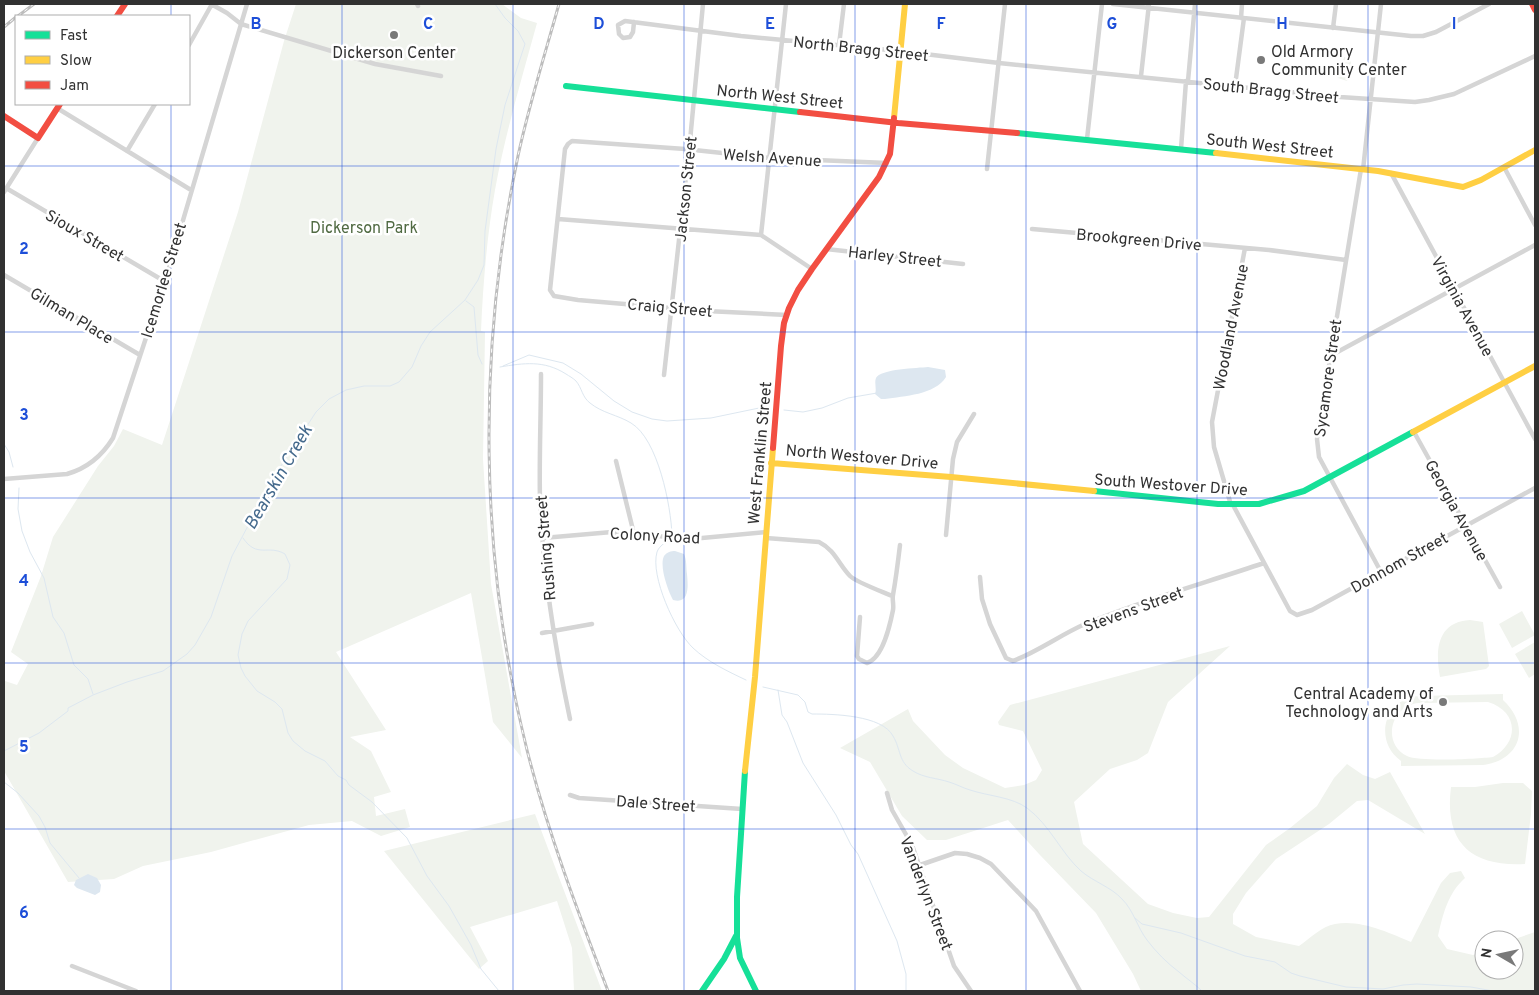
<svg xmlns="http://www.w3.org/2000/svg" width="1539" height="995" viewBox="0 0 1539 995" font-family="Overpass,sans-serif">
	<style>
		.green { fill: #f0f3ed; fill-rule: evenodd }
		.water { fill: #dde7f0 }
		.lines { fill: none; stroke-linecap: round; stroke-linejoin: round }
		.stream { stroke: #dde7f0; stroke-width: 1 }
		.street { stroke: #d5d5d5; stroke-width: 4.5 }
		.fast { stroke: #16e098; stroke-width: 6 }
		.slow { stroke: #ffcf43; stroke-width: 6 }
		.jam { stroke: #f24e42; stroke-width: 6 }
		.rail-casing { stroke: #bdbdbd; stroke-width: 3 }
		.rail { stroke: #fff; stroke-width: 1; stroke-dasharray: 4; stroke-linecap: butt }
		.grid { fill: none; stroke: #1d4ed8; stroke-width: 1; stroke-opacity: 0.55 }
		.poi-dot { fill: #797979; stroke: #fff; stroke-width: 2 }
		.labels { text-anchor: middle; stroke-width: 5; stroke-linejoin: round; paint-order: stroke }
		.street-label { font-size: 16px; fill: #313131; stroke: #fff }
		.poi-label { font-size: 16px; fill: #313131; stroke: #fff; text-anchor: start }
		.park-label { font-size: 16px; fill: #506a42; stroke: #fff }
		.water-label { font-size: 18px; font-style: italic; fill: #456a8d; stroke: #fff }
		.grid-label { font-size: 16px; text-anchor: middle; font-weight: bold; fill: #1d4ed8; stroke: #fff; stroke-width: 5; stroke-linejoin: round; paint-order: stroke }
	</style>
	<rect width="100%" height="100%" fill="#fff"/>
	<path class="green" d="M296,4H502L521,18L537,23C522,78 505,134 495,190C487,236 483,284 481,331L485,332L483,459L491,584L522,758L493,722L471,593L336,652L386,730L350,737L371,751L391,792L374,797L376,816L405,809L410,827L381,836L352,821L309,825L211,852L143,866L114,879L68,882L4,771V684L5,681L17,685L28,664L11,652L41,576L53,537L98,466L114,446L123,429L162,445L238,212L284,41Z
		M1344,57L1351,60L1350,75L1347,81L1338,78L1335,74C1335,67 1342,64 1344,57Z
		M1522,611L1535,635L1512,648L1499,624Z
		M1470,620L1483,622L1489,666L1486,669L1440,677C1435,650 1437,622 1470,620Z
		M1535,642V674L1529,678L1515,654Z
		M1230,646L1168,702L1148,753L1137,760L1110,769L1074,802L1083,844L1148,904L1173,913L1197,918L1209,917L1266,845L1290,828L1317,806L1334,778L1347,764L1363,775L1375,779L1390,772L1425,834L1368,800L1357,801L1329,824L1276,859L1246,893L1233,914V924L1256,937L1299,946C1309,939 1322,926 1335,924C1360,919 1390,933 1411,942L1441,883L1450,873L1461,871L1465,878C1448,893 1443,914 1438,936L1447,949L1473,955L1484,951V970H1514V940H1512L1535,932V991H1141L1133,974L1096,913L1039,854L1008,820L946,840H927L902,816L870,762L840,748L908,709L913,721L945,755L963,768L1005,788L1024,785L1036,780L1042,770L1023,731L999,725L998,722L1010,705Z
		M1503,694V700C1531,726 1521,760 1483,765L1401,766V761C1373,741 1384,698 1419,696ZM1488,702C1518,711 1520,742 1493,757C1478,759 1419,762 1407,756C1381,743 1391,705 1419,703Z
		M1503,783H1523L1532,791L1531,814L1525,864C1470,867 1444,842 1451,787H1475Z
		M535,814L602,991H574L572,948L557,901L470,927L488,961L479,969L384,851Z"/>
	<path class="water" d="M928,367L945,370L946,377C935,395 904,396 885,399H881L875,394C877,389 874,383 876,378C880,369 918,368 928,367Z
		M675,551L684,554C687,561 686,567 687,574C688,585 690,605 673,600C668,591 659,566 664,556C667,552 671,551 675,551Z
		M88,874L97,878L101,885L100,892L95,895L77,888L74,885L76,880Z"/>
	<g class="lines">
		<path class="stream" d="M466,301L474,307L478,355L482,364
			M503,366L529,355L563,363L581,374L614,401L632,412L652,419L667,421L711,418L764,407
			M500,367C524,363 544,360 566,374C569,376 573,378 576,381C582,388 582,397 590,403C602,413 618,415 631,423C658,439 671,506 672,535
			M784,410L803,412L822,408L848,398L877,393
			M4,444L9,452L13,467
			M19,488L18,509L22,531L30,552L44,578L53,617L64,633L74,665L88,679L93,694
			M243,538C257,559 268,544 285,554L290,565L287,579L248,621L242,634L238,655L241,668L245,676L257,691L275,702L282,709L288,733L293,741L305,751L325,761L338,776L346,780L349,785L372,802L407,838L427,876L449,906L471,945L481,969L499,991
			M671,538C666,542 659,546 657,552C650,576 675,631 693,648C708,662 727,671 746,680
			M763,687L798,695L805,702L808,712L812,714C833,714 882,715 893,736C901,749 898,762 913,771C924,778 937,778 949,782C956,784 963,788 970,790C988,796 1012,797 1027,808C1050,825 1061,853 1081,871C1094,882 1111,887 1122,899C1134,911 1137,927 1147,940C1156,952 1167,963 1179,972C1187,979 1195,984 1202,991
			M778,690L782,715L787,722L803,763L836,815L851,845L858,854L897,941L906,974V991
			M4,751L39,733L68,711V708L93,695L127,682L163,671L187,654L195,645L211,617L232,556L275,475L316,412L329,399L346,390L364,386H390L399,382L412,367L421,346L430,332L465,300L478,280L484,265L485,231L496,149L505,105L525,44L518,31L505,18L495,4
			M4,782L18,793L39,816L45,827L50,843L79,878
			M1135,918L1142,924L1181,933L1245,956L1275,962L1291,973L1300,976L1346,987L1383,989L1403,985L1417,984L1471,987L1493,991
			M1530,991H1535"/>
		<path class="street" d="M211,4L227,13L241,24L375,64L441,76
			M417,4L418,6
			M1113,4L1411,36H1423L1436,32L1489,4
			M1241,18L1242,4
			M634,22L633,32L630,37L623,38L619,34L618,25L625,21L741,36L900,51L999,63L1340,97L1415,102L1429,100L1454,94L1535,56
			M1333,28L1336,4
			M189,45L212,4
			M839,45L844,4
			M1141,76L1149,4
			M1188,81L1195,4
			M1235,86L1244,18
			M57,108L191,190
			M1087,139L1102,4
			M1181,149L1186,81
			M127,151L155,104
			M1504,167L1535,225
			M987,169L1005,4
			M1361,169L1317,439L1319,457L1381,572
			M1363,170L1381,4
			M1391,173L1535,439
			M6,188L164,281
			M4,192L38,138
			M558,219L761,235L812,269
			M1032,229L1269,250L1346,260
			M761,235L786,4
			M826,249L963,264
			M4,275L140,355
			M787,315L706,311L578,300L554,296L550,290L565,149L568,144L572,141L685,149L769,158L887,163
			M1330,356L1535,245
			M541,374C541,416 539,459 540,500C543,574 555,648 570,719
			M664,375L690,141L703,4
			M1414,432L1500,587
			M616,461L634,534
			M4,479L67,474C88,468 102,456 113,438L168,271L247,4
			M1231,505L1214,447L1212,422L1245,248
			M1233,505L1290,611L1297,615L1312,610L1535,488
			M946,535L953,459L957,442L974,414
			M543,538L612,532L680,538H702L766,532
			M766,538L819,542C835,550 839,565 850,576C856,582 883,592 892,596
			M980,577L982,599L990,624L1006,658L1013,661C1039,651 1060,635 1085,624C1143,600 1205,583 1264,563
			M860,617L857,656L859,659L867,663C883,658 890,625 893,610C894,605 892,599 893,595C896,578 898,562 900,545
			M542,633L592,624
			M887,793L892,810L912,845L954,966L971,991
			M570,795L579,798L742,809
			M920,865L955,853L967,854L980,858L991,864L1036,911L1080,991
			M72,966L136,991"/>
		<path class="fast" d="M566,86L800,112
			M1017,133L1216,153
			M1094,491L1218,504H1259L1304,491L1413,432
			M745,771L737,897V938L740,958L756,991
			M702,991L724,959L736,936"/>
		<path class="slow" d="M894,118L905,4
			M1216,153L1378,171L1463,187L1481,180L1535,150
			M1413,432L1535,366
			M771,463L951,477L1094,491
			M745,771L755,677L773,448"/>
		<path class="jam" d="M1532,4L1535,10
			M117,16L125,4
			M800,112L898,123L1017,133
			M4,116L38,138L60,104
			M773,448L781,346L784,323L789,308L798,290L812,269L879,177L890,154L894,118"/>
		<g class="rail-casing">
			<path id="rail" d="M559,4C545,54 529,105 518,156C477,351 479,557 527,750C548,833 578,912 608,991
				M18,16L34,4
				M4,27L16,17"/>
		</g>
		<use href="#rail" class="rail"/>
	</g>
	<path class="grid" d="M171,4V16M342,4V991M513,4V991M684,4V991M855,4V991M1026,4V991M1197,4V991M1368,4V991M171,104V991M4,166H1535M4,332H1535M4,498H1535M4,663H1535M4,829H1535"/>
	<g class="poi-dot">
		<circle cx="394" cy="35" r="5"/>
		<circle cx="1261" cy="60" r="5"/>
		<circle cx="1443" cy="702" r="5"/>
	</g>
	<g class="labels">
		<g class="street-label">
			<text transform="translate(861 48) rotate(6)" y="6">North Bragg Street</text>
			<text transform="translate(1271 90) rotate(6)" y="6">South Bragg Street</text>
			<text transform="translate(780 96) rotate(6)" y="6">North West Street</text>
			<text transform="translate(1270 145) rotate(6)" y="6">South West Street</text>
			<text transform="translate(772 157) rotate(4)" y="6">Welsh Avenue</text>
			<text transform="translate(685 189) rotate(-84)" y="6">Jackson Street</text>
			<text transform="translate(85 235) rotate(30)" y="6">Sioux Street</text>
			<text transform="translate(1139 239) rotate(5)" y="6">Brookgreen Drive</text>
			<text transform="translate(895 256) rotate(6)" y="6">Harley Street</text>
			<text transform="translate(163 280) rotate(-73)" y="6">Icemorlee Street</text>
			<text transform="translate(1463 306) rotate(61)" y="6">Virginia Avenue</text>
			<text transform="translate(670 307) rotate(5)" y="6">Craig Street</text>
			<text transform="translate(72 315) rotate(31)" y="6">Gilman Place</text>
			<text transform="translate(1230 327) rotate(-79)" y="6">Woodland Avenue</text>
			<text transform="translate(1327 378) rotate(-82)" y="6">Sycamore Street</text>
			<text transform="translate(759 453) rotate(-85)" y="6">West Franklin Street</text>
			<text transform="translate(862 456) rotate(5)" y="6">North Westover Drive</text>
			<text transform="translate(1171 484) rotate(4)" y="6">South Westover Drive</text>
			<text transform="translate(1457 510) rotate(61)" y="6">Georgia Avenue</text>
			<text transform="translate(655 535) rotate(3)" y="6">Colony Road</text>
			<text transform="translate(545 548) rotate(-95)" y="6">Rushing Street</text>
			<text transform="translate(1399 562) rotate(-29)" y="6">Donnom Street</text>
			<text transform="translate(1133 609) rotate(-20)" y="6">Stevens Street</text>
			<text transform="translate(656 803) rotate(4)" y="6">Dale Street</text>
			<text transform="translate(927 893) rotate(69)" y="6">Vanderlyn Street</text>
		</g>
		<g class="poi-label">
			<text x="1271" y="57">Old Armory<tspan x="1271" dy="18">Community Center</tspan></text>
			<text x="394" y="58" text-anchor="middle">Dickerson Center</text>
			<text x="1433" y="699" text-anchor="end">Central Academy of<tspan x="1433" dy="18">Technology and Arts</tspan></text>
		</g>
		<g class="park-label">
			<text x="364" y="233">Dickerson Park</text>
		</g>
		<g class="water-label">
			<text transform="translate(278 477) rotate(-60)" y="6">Bearskin Creek</text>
		</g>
	</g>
	<g class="grid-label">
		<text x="256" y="29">B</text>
		<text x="428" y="29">C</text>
		<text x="599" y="29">D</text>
		<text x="770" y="29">E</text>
		<text x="941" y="29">F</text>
		<text x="1112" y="29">G</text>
		<text x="1282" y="29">H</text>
		<text x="1454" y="29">I</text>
		<text x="24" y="254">2</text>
		<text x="24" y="420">3</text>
		<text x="24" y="586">4</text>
		<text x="24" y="752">5</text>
		<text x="24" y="918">6</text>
	</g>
	<rect width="1539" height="995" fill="none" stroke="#313131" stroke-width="10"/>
	<rect x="15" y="15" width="175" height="90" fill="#ffffff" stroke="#adadad"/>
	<rect x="25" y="31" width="25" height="8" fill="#16e098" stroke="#adadad"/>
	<text x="60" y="40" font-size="15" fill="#313131">Fast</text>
	<rect x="25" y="56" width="25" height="8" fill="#ffcf43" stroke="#adadad"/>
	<text x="60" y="65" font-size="15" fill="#313131">Slow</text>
	<rect x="25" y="81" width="25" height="8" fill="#f24e42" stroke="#adadad"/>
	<text x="60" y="90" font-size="15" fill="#313131">Jam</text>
	<g transform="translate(1499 955) rotate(279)"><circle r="24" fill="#ffffff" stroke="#adadad"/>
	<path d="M0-4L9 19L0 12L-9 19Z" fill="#797979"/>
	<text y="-8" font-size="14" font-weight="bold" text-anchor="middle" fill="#313131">N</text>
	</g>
</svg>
